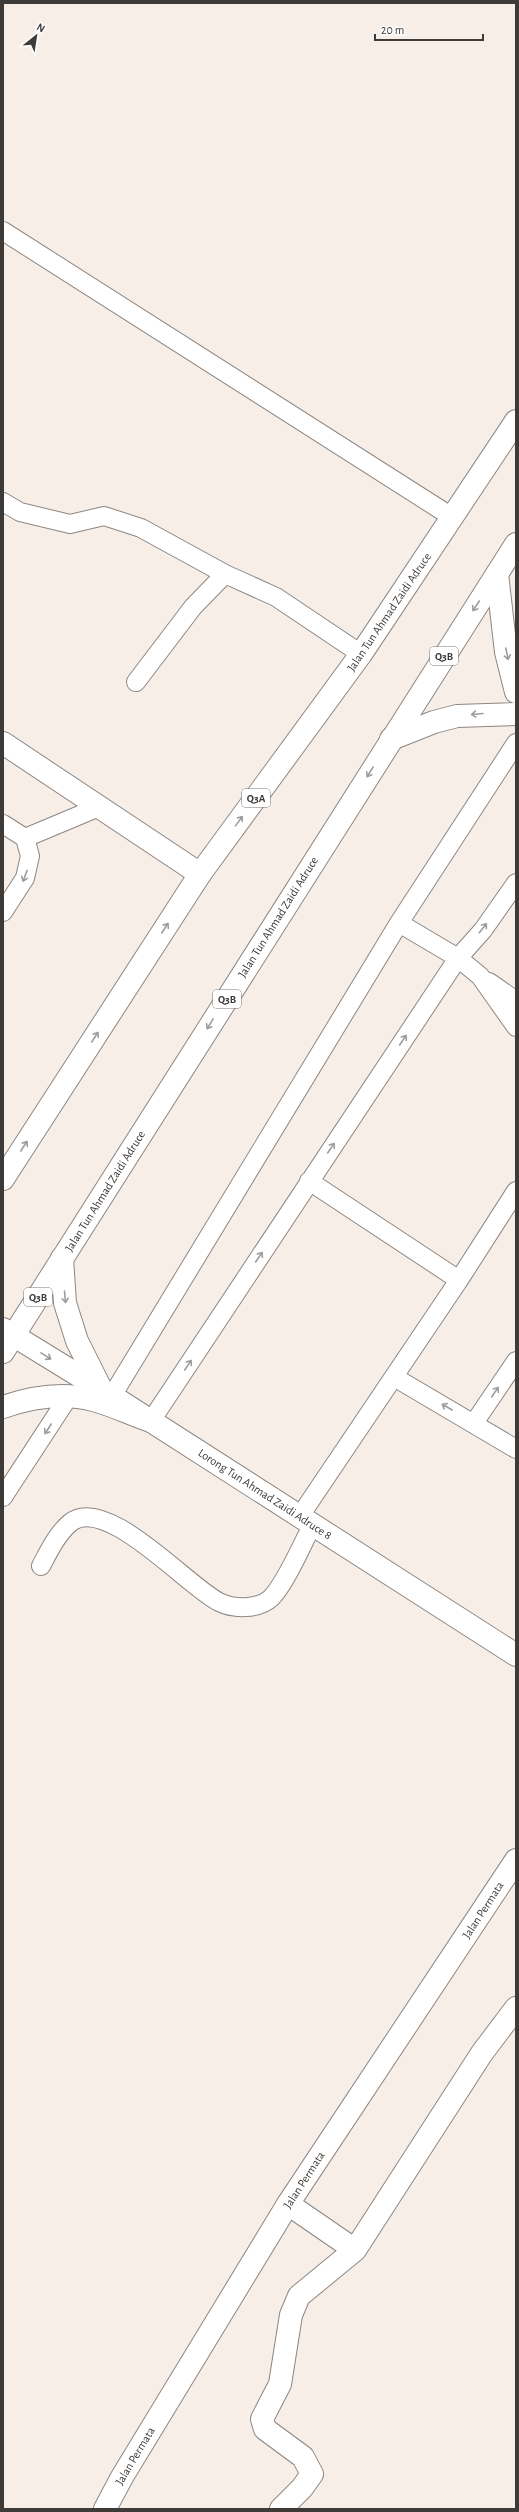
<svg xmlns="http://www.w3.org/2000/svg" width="519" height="2512" viewBox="0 0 519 2512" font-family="'Alegreya Sans',sans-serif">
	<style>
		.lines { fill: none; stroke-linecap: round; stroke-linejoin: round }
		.service-casing { stroke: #8e8681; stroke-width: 20 }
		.minor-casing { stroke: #8e8681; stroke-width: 24 }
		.tertiary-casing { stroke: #8e8681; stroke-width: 24 }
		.primary-casing { stroke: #8e8681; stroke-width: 24 }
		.service { stroke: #fff; stroke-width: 18 }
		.minor { stroke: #fff; stroke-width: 22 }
		.tertiary { stroke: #fff; stroke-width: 22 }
		.primary { stroke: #fff; stroke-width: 22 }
		.oneway { stroke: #9e9c9c }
		.labels { text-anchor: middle; stroke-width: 4; stroke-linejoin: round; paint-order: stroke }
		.shield { fill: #fff; stroke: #787574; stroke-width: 1 }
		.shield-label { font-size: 11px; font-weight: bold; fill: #3e3a38 }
		.street-label { font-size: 12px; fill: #3e3a38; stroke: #fff }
	</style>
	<rect width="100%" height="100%" fill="#f7eee8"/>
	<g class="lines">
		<g class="service-casing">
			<path id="service" d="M3,231L452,517
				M3,502L20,512L70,524L104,516L141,528L225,574L276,597L361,654
				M136,682L193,607L225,574
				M3,824L25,838L30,856L25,878L3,912
				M25,838L99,807
				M516,883L483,930L458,958L480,976L516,1027
				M489,982L516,1001
				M309,1181L459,1280
				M394,1377L516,1449
				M112,1396L399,923L516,743
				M151,1421L458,958L399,923
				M474,1423L516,1361
				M3,1497L69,1396
				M300,1516L459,1280L516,1191
				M41,1566C49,1551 57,1534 70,1523C105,1493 188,1587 219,1602C233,1609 258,1610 271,1598C286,1583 302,1544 313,1524"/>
		</g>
		<g class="minor-casing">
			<path id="minor" d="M497,574L506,652L516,692
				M391,739L434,722L457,716L516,714
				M3,743L200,874
				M3,1329L112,1396L516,1655
				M288,2204L355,2250
				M281,2509L302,2488L312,2474L303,2457L265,2429L262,2419L280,2384L291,2315L299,2296L355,2250L482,2053L516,2008"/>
		</g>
		<g class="tertiary-casing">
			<path id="tertiary" d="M105,2509L122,2477L288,2204L516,1860"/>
		</g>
		<g class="primary-casing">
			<path id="primary" d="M3,1179L200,874L361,654L516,421
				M62,1258L65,1303L77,1341L101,1389
				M3,1352L516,544
				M3,1407C32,1397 63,1392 93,1400C113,1405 132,1415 151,1421"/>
		</g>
		<use href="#service" class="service"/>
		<use href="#minor" class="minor"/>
		<use href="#tertiary" class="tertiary"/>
		<use href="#primary" class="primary"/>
	</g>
	<defs><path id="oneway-shaft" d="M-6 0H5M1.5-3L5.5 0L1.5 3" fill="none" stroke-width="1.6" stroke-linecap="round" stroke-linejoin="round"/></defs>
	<g class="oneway">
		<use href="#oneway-shaft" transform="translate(476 606) rotate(123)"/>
		<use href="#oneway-shaft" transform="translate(507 654) rotate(78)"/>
		<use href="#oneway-shaft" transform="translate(477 714) rotate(175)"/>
		<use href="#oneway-shaft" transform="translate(370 772) rotate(122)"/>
		<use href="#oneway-shaft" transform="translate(239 821) rotate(-54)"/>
		<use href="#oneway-shaft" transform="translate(25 876) rotate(110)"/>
		<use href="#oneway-shaft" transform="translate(165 928) rotate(-57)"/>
		<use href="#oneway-shaft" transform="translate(483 928) rotate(-52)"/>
		<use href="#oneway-shaft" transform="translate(210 1024) rotate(122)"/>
		<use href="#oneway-shaft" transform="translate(95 1037) rotate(-57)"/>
		<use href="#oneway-shaft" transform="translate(403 1040) rotate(-56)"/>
		<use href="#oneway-shaft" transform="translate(24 1146) rotate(-57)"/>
		<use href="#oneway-shaft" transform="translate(331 1148) rotate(-56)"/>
		<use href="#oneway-shaft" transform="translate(259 1257) rotate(-56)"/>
		<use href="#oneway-shaft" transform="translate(65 1297) rotate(85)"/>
		<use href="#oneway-shaft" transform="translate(46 1356) rotate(32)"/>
		<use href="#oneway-shaft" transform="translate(188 1365) rotate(-56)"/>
		<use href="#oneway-shaft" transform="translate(495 1392) rotate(-56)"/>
		<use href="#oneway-shaft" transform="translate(447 1407) rotate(-150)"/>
		<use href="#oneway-shaft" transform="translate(48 1429) rotate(123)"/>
	</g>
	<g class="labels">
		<g class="shield">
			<rect x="430" y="647" width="28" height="18" rx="3"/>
			<rect x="242" y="789" width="28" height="18" rx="3"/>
			<rect x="213" y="990" width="28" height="18" rx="3"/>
			<rect x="24" y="1288" width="28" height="18" rx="3"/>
		</g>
		<g class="shield-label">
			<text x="444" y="660">Q3B</text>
			<text x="256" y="802">Q3A</text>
			<text x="227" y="1003">Q3B</text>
			<text x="38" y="1301">Q3B</text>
		</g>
		<g class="street-label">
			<text transform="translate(389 612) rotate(-56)" y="4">Jalan Tun Ahmad Zaidi Adruce</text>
			<text transform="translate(278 917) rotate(-58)" y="4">Jalan Tun Ahmad Zaidi Adruce</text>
			<text transform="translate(105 1191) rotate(-58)" y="4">Jalan Tun Ahmad Zaidi Adruce</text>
			<text transform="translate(265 1494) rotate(33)" y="4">Lorong Tun Ahmad Zaidi Adruce 8</text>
			<text transform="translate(483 1910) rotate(-57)" y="4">Jalan Permata</text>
			<text transform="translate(304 2180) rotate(-57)" y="4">Jalan Permata</text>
			<text transform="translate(135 2456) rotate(-59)" y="4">Jalan Permata</text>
		</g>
	</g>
	<rect width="519" height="2512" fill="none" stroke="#3e3a38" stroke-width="8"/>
	<g transform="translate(36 36) rotate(30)" stroke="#ffffff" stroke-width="3" paint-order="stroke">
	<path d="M0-3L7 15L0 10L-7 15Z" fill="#3e3a38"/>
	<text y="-6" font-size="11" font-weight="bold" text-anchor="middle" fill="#3e3a38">N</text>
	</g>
	<path d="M375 34v6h108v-6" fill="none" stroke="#3e3a38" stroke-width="2"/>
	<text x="381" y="34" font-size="12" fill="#3e3a38" stroke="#ffffff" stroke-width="3" paint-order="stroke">20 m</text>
</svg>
